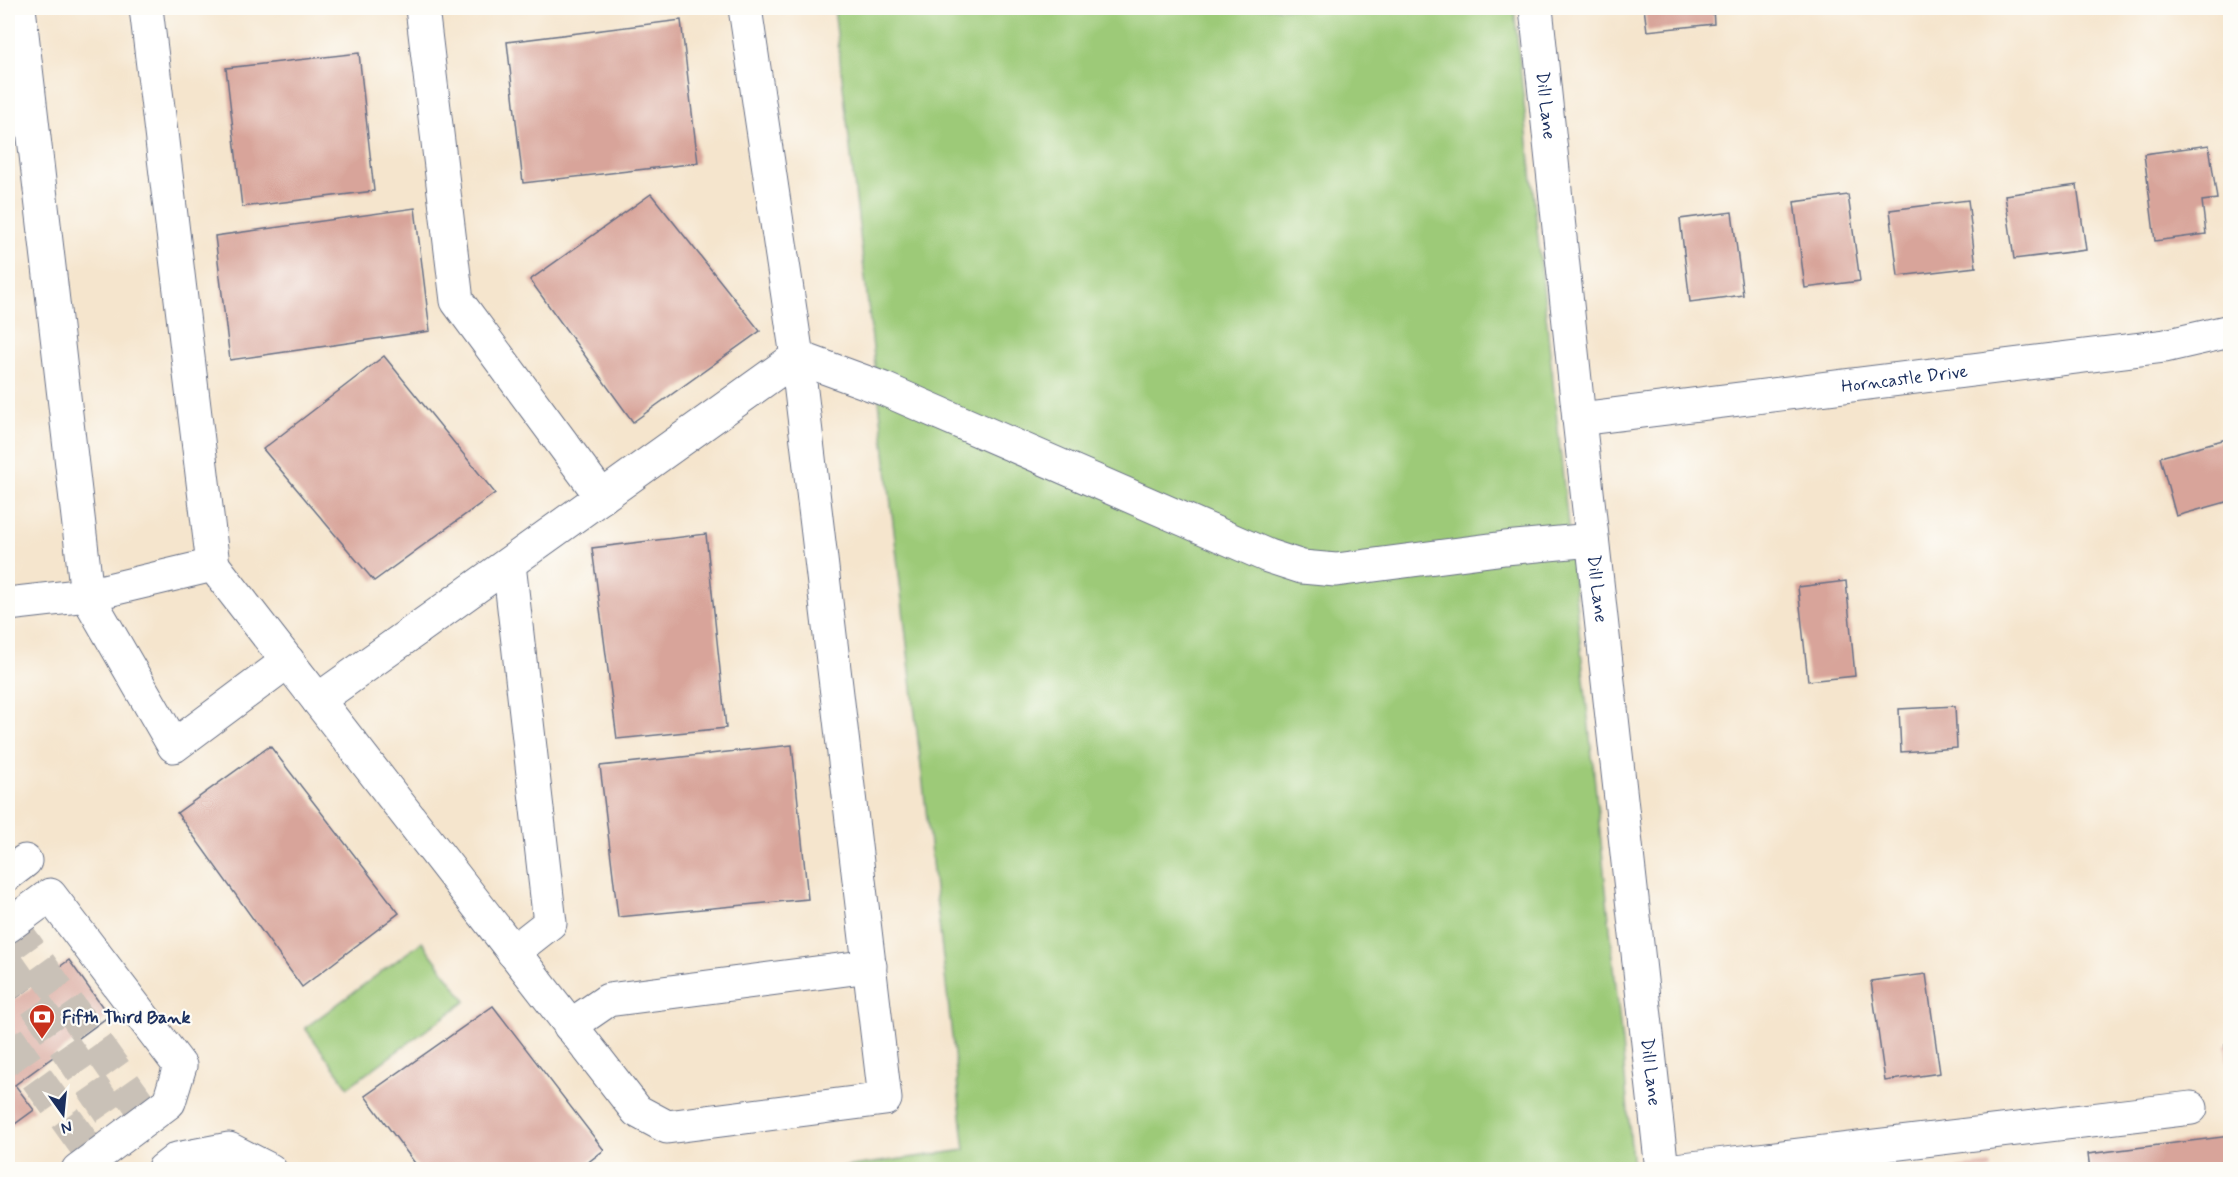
<svg xmlns="http://www.w3.org/2000/svg" width="2238" height="1177" viewBox="0 0 2238 1177" font-family="Mynerve,sans-serif">
	<style>
		.green { fill: #9dca78; stroke: #5c7c6b; stroke-width: 1.5 }
		.building { fill: #d8a49a }
		.lines { fill: none; stroke-linecap: round; stroke-linejoin: round }
		.minor-tunnel { stroke: #c9c1b7; stroke-width: 33; stroke-dasharray: 33 16; stroke-linecap: butt }
		.minor-casing { stroke: #676f85; stroke-width: 35 }
		.minor { stroke: #fff; stroke-width: 33 }
		.labels { text-anchor: middle; stroke-width: 4.5; stroke-linejoin: round; paint-order: stroke }
		.street-label { font-size: 18px; fill: #1b2f5e; stroke: #fdfcf7 }
		.poi-label { font-size: 18px; font-weight: bold; fill: #1b2f5e; stroke: #fdfcf7; text-anchor: start }
	</style>
	<rect width="100%" height="100%" fill="#fdfcf7"/>
	<filter id="ink" filterUnits="userSpaceOnUse"><feTurbulence type="fractalNoise" baseFrequency=".0167" numOctaves="2"/><feDisplacementMap in="SourceGraphic" scale="12" xChannelSelector="R" yChannelSelector="G"/><feConvolveMatrix kernelMatrix="1 2 1 2 8 2 1 2 1" color-interpolation-filters="sRGB"/></filter>
	<filter id="wash" filterUnits="userSpaceOnUse"><feTurbulence type="fractalNoise" baseFrequency=".008" numOctaves="4" result="noise"/><feDisplacementMap in="SourceGraphic" scale="24" xChannelSelector="R" yChannelSelector="G"/><feGaussianBlur stdDeviation="1.35" result="paint"/><feColorMatrix in="noise" values="0 0 0 0 0 0 0 0 0 0 0 0 0 0 0 0 0 1.4 0 .05"/><feComposite in="paint" operator="in"/></filter>
	<g filter="url(#wash)">
		<rect width="100%" height="100%" fill="#f5e5cd"/>
		<path class="green" d="M834,8H1514L1622,1043L1633,1169L823,1170L965,1150Z
			M422,942L466,1001L348,1087L305,1028Z"/>
		<g id="blocks">
			<path class="building" d="M1644,8H1713L1714,24L1647,31Z
				M681,20L698,163L523,183L507,42Z
				M359,53L374,191L242,207L226,68Z
				M2209,145L2217,199L2202,201L2206,234L2155,241L2144,154Z
				M2077,185L2086,250L2014,259L2005,195Z
				M651,194L760,331L633,422L530,280Z
				M1848,195L1860,281L1805,288L1794,202Z
				M1968,200L1976,267L1898,276L1890,210Z
				M415,208L430,331L230,360L215,236Z
				M1732,212L1743,295L1690,302L1680,219Z
				M384,356L495,493L374,581L263,449Z
				M2230,438V501L2176,516L2160,457Z
				M706,534L726,728L617,739L592,548Z
				M1846,581L1855,676L1808,681L1798,587Z
				M1955,706L1957,748L1901,752L1899,709Z
				M792,745L808,899L618,917L600,766Z
				M270,746L399,913L302,987L177,813Z
				M69,960L109,1016L15,1085L34,1110L8,1129V1004Z
				M1926,974L1940,1073L1885,1081L1871,981Z
				M493,1006L604,1150L578,1170H420L365,1096Z
				M2225,1044H2230V1078H2229Z
				M2230,1136V1170H2090L2088,1154Z
				M1991,1164L1992,1170H1957V1168Z"/>
		</g>
	</g>
	<g filter="url(#ink)">
		<use href="#blocks" fill-opacity="0" stroke="#676f85" stroke-width="1.5"/>
		<g class="lines">
			<path class="minor-tunnel" d="M11,924L149,1118
				M8,964L125,1134
				M8,1038L94,1158"/>
			<g class="minor-casing">
				<g id="minor">
					<path d="M19,8L87,595L174,746L288,661"/>
					<path d="M146,8L213,565"/>
					<path d="M422,8L457,301L602,497"/>
					<path id="s1" d="M1536,8L1579,419L1662,1170"/>
					<path d="M797,357L884,389L1268,556L1302,567L1336,570L1505,548L1592,540"/>
					<path id="s2" d="M1579,419L2165,346L2230,331"/>
					<path d="M509,564L550,923L513,952"/>
					<path d="M8,604L87,595L213,565L637,1111L667,1127L885,1099L797,357L745,8"/>
					<path d="M318,700L797,357"/>
					<path d="M8,874L25,861"/>
					<path d="M8,926L50,895L180,1066L169,1102L78,1170"/>
					<path d="M570,1026L608,1000L870,966"/>
					<path d="M163,1170L177,1159L229,1149L270,1170"/>
					<path d="M1675,1170L2191,1108"/>
				</g>
			</g>
			<use href="#minor" class="minor"/>
		</g>
	</g>
	<defs>
		<g id="bank-pin" transform="scale(1.35)"><path d="M0 17L-7.5 6A9.5 9.5 0 1 1 7.5 6Z" fill="#c8321e" stroke="#fdfcf7"/><path d="M-6-4H6V4H-6ZM0-2.3a2.3 2.3 0 1 0 0 4.6a2.3 2.3 0 1 0 0-4.6Z" fill="#fff"/></g>
	</defs>
	<g fill-rule="evenodd">
		<use href="#bank-pin" x="42" y="1017"/>
	</g>
	<g class="labels">
		<g class="street-label">
			<text dy="6" stroke="none"><textPath href="#s1" startOffset="98">Dill Lane</textPath></text>
			<text dy="6" stroke="none"><textPath href="#s2" startOffset="328">Horncastle Drive</textPath></text>
			<text dy="6" stroke="none"><textPath href="#s1" startOffset="584">Dill Lane</textPath></text>
			<text dy="6" stroke="none"><textPath href="#s1" startOffset="1070">Dill Lane</textPath></text>
		</g>
		<g class="poi-label">
			<text x="62" y="1023">Fifth Third Bank</text>
		</g>
	</g>
	<rect width="2238" height="1177" fill="none" stroke="#fdfcf7" stroke-width="30"/>
	<g transform="translate(63 1114) rotate(165)" stroke="#fdfcf7" stroke-width="4.5" paint-order="stroke">
	<path d="M0-4.5L10 22L0 15L-10 22Z" fill="#1b2f5e"/>
	<text y="-9" font-size="16" font-weight="bold" text-anchor="middle" fill="#1b2f5e">N</text>
	</g>
</svg>
